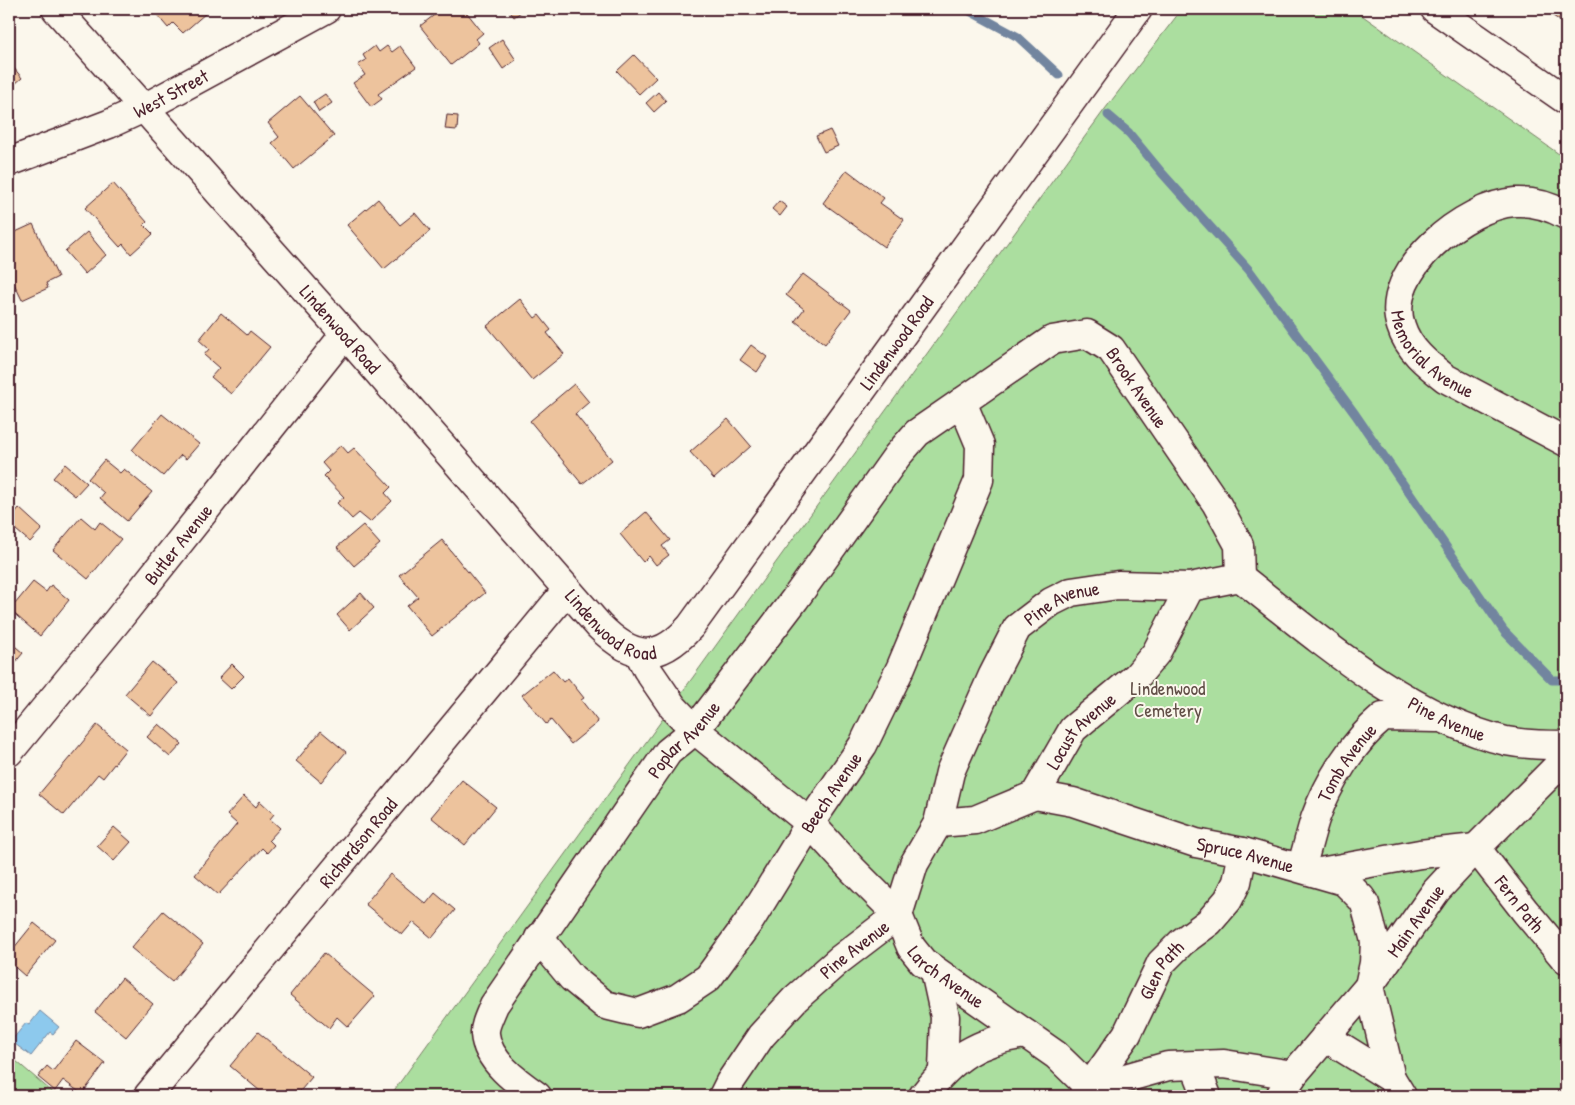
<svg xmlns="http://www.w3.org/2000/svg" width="1575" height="1105" viewBox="0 0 1575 1105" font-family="'Patrick Hand',sans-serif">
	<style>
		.green { fill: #abde9f; stroke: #7a7e65 }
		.water { fill: #8dc9ed; stroke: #72859f }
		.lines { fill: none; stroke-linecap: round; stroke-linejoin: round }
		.stream { stroke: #72859f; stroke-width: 9 }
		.building { fill: #edc39d; stroke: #4a1f2b }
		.minor-casing { stroke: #4a1f2b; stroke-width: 31 }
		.major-casing { stroke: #4a1f2b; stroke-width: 31 }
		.minor { stroke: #fbf7ec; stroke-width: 28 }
		.major { stroke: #fbf7ec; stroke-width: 28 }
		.labels { text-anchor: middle; stroke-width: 4; stroke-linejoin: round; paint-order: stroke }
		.street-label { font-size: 19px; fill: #4a1f2b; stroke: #fbf7ec }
		.park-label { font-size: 19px; fill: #624f48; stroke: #fbf7ec }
	</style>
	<rect width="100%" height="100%" fill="#fbf7ec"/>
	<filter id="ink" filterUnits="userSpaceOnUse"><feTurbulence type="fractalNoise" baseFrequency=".02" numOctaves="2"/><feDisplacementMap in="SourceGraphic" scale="10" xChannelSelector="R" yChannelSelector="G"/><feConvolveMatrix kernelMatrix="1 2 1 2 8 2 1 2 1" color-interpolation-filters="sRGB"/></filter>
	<g filter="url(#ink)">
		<path class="green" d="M1182,9H1353L1566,159V1096H390L960,308L1105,109Z
			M9,1054V1055L57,1096H9Z"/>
		<path class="water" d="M40,1011L59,1027L53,1034L50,1032L31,1056L11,1041L26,1023L29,1025Z"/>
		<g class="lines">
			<path class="stream" d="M966,9L1018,37L1059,75
				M1108,115L1129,133L1162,173L1249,270L1355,414L1504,631L1552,680H1566"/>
		</g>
		<path class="building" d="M152,9H202L206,13L183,33L173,23L168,28Z
			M442,9H464L483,33L476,39L479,43L451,65L420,26Z
			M508,9H525L514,17Z
			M1543,9H1566V25Z
			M502,39L516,60L503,69L489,48Z
			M375,46L379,52L387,46L392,52L400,46L416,67L378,94L382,99L371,107L353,83L365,75L358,65L366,60L363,55Z
			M634,55L656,78L639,94L617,71Z
			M9,62L22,78L9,89Z
			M658,92L666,101L654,112L646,103Z
			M325,94L332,103L319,112L313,102Z
			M300,96L334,136L294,169L272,143L279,137L268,123Z
			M447,115L458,116L457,130L445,129Z
			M830,130L838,146L824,152L816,136Z
			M847,170L884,198L880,203L904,220L884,247L823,203Z
			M113,183L147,222L144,225L153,234L131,254L123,244L120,247L85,208Z
			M378,199L400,225L415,213L430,231L384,269L347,225Z
			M779,201L787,207L780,216L772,209Z
			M33,224L58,277L46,283L48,288L22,300L9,273V235Z
			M87,232L106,255L85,274L65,251Z
			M803,274L851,310L825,344L795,321L804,309L786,295Z
			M520,299L535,318L539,315L551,330L547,333L564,354L532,380L487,326Z
			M221,313L247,335L250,331L270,347L231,394L211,377L219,368L204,355L209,349L199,340Z
			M751,345L767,357L757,372L740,360Z
			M574,384L589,402L575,414L612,460L582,484L530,421Z
			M162,414L199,444L186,459L181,455L163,476L132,450Z
			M728,419L751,446L714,479L690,452Z
			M341,445L348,453L354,448L391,487L385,493L392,501L370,522L359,513L352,519L337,503L344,497L324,476L329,471L322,463Z
			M104,460L120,473L124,469L152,492L127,521L100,498L104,493L88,479Z
			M65,464L87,483L75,496L53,478Z
			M19,508L42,529L30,542L9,524V520Z
			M646,512L670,540L662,546L669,555L656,565L649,556L643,562L620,534Z
			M81,517L95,529L100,522L121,539L88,579L53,550Z
			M363,525L380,544L354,566L337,547Z
			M442,540L485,593L432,636L407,606L418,597L399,575Z
			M33,582L46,592L51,585L69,600L40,636L10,610Z
			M361,593L374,608L350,630L337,615Z
			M9,641L23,653L9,670Z
			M152,662L178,683L151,716L125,694Z
			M232,664L244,676L231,689L219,678Z
			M553,670L563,682L568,678L584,698L581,700L598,722L571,744L551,720L546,724L522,695Z
			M159,724L182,744L170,757L147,737Z
			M97,725L126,749L103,778L98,774L64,815L39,794Z
			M321,731L346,752L321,782L296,761Z
			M462,780L496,807L465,845L431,817Z
			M244,796L256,807L260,801L274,814L270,819L280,828L269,840L274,845L267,853L262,848L218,895L195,875L237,824L227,815Z
			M114,827L131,842L114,861L97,846Z
			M390,874L426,904L435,893L455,910L432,938L413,922L402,935L365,904Z
			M163,911L203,944L172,982L131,948Z
			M34,923L55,940L25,976L9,962V954Z
			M324,953L375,996L348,1027L337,1017L329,1028L290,995Z
			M122,978L153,1004L126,1037L95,1012Z
			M258,1032L312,1077L296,1096H266L230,1066Z
			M76,1041L105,1063L82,1094L63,1080L55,1091L38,1077L47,1066L53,1071Z"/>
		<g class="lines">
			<g class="minor-casing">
				<g id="minor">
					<path id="s1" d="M56,9L345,334L599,626C633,660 658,663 691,626L1138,9"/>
					<path id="s2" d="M9,162L109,124L144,108L326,9"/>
					<path id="s3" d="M1566,215C1550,206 1534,201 1515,202C1466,205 1382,271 1401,326C1408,349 1427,364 1445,378L1566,442"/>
					<path id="s4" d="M639,653L647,669L673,707L695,730L810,823L853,870L898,915L911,947L923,962L1056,1055L1090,1088"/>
					<path id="s5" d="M9,752L117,621L345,334"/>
					<path id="s6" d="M1035,795L1073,802L1196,843L1243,852L1344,881L1361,898L1365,904L1375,941L1374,963L1369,986L1391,1078"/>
					<path id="s7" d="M938,823L975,820L1035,795L1073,729L1137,676L1156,653L1190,587"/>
					<path id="s8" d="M1476,848L1525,911L1566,960"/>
					<path id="s9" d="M1301,868C1306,852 1310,835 1315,819C1328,782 1353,742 1383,717L1437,718"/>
					<path d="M1320,872L1420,854L1476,848"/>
					<path id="s10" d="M539,938L572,978L605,1005L638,1013L678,998L708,978L751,919L810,823L863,745L901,667L979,480L980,445L962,402"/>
					<path d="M935,971L945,1017L943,1070"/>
					<path d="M1325,1037L1391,1078L1402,1096"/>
					<path d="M1195,1066L1207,1096"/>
					<path d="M1090,1088L1168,1066L1224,1064L1293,1075"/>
					<path id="s11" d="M148,1096L567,590"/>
					<path id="s12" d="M537,1096C517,1082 487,1061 485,1034C484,1026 491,1013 494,1005L668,752L695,730L795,599L897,456L917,433L1052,340L1087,334L1111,349L1216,503L1239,545L1240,577"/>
					<path id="s13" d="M723,1096L730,1082L761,1036L795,999L839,960L898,915L914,864L938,823L950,772L993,675L1017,628L1051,602L1071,592L1118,585L1190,587L1240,577C1317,638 1409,718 1506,741C1526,745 1546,745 1566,745"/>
					<path d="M923,1096C954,1057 976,1041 1026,1034"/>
					<path id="s14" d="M1083,1096L1127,1034L1161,963L1182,942L1209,922L1228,900L1237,882L1243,852"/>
					<path id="s15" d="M1280,1096L1293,1075L1369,986L1436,891L1476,848L1566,758"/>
				</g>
			</g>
			<g class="major-casing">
				<path id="major" d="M1435,9L1566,100"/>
			</g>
			<use href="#minor" class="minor"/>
			<use href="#major" class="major"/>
		</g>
	</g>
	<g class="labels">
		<g class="street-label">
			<text dy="7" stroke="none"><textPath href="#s2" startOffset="176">West Street</textPath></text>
			<text dy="7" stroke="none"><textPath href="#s1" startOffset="428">Lindenwood Road</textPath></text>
			<text dy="7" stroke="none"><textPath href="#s1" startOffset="1281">Lindenwood Road</textPath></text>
			<text dy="7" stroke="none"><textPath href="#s3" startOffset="282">Memorial Avenue</textPath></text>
			<text dy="7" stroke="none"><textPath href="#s12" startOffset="1101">Brook Avenue</textPath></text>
			<text dy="7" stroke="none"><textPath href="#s5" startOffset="268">Butler Avenue</textPath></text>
			<text dy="7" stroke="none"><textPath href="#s13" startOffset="619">Pine Avenue</textPath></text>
			<text dy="7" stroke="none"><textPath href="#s1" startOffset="832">Lindenwood Road</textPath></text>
			<text dy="7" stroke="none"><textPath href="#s13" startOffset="1054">Pine Avenue</textPath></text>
			<text dy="7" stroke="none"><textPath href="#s7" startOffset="182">Locust Avenue</textPath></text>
			<text dy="7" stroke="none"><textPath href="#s12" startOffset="441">Poplar Avenue</textPath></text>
			<text dy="7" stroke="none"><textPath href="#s9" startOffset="116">Tomb Avenue</textPath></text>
			<text dy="7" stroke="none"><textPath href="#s10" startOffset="430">Beech Avenue</textPath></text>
			<text dy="7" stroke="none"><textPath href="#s11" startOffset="329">Richardson Road</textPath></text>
			<text dy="7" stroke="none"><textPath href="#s6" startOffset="219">Spruce Avenue</textPath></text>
			<text dy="7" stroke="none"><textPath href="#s8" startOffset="71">Fern Path</textPath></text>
			<text dy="7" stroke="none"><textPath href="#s15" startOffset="222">Main Avenue</textPath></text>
			<text dy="7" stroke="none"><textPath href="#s13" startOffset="199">Pine Avenue</textPath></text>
			<text dy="7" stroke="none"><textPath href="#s14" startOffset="149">Glen Path</textPath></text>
			<text dy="7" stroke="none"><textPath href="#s4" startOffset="452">Larch Avenue</textPath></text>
		</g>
		<g class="park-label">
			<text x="1168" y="695">Lindenwood<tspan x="1168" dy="22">Cemetery</tspan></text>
		</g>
	</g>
	<rect width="1575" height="1105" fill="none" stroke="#fbf7ec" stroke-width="30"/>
	<rect x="15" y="15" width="1545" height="1075" fill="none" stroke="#4a1f2b" stroke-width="2" filter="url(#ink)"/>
</svg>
